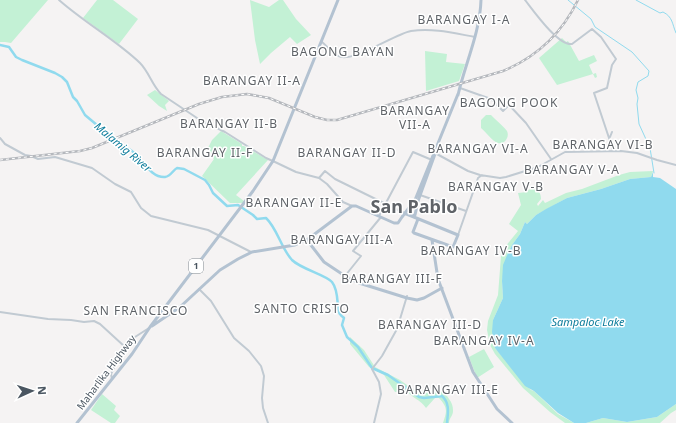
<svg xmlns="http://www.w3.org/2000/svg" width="676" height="423" viewBox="0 0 676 423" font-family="'Noto Sans',sans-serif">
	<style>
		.green { fill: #c3f1d5 }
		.water { fill: #90daee }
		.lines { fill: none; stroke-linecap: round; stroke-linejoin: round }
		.stream { stroke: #90daee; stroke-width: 1 }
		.river { stroke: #90daee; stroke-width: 2.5 }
		.minor { stroke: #c1cad2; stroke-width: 2 }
		.major { stroke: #b3c2d1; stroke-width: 3 }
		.rail-casing { stroke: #b5b8bd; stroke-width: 2.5 }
		.rail { stroke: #fff; stroke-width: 1; stroke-dasharray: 3; stroke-linecap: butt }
		.labels { text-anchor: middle; stroke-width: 3; stroke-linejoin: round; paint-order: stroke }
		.shield { fill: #fff; stroke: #808990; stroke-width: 1 }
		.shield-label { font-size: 9px; font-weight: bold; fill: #4a5661 }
		.street-label { font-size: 10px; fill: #4a5661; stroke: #fff }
		.water-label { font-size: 11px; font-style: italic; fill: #0c7c9b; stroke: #fff }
		.quarter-label { font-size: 12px; letter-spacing: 1px; fill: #5f6368; stroke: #fff }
		.town-label { font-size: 18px; font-weight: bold; fill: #5f6368; stroke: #fff }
	</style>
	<rect width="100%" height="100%" fill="#f5f3f3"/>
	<path class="green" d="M0,0H48L11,43L5,42H0Z
		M97,0H113L138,19L119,44L83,18Z
		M250,0L269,7L279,0H283L296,19L311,35L297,44L290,37L271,53L260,64L255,40Z
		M562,38L566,42L568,41L579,61L594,55L597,61L589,65L593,74L596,73L597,77L595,78L593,74L557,85L539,58Z
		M425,51L447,54L446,62L465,64L459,81L426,91Z
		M155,90L169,101L165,105L167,111L159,106L147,95Z
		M486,115H491C496,120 503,126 507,131C510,137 504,145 498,143C492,141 486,132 481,128V120Z
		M221,131L242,144V146H244L268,160L236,195L244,201L243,203H230L202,176L214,159L206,152L212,140Z
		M653,171L651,177L630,179L601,189L567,198L536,215L527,224L525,222L520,234L512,245L508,253L502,281L503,298L493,320L495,348L531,390L534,391L558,414L574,423H585H565L550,412L523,388L495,354L490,345L487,330L488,321L498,295L501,256L505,247L518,231L509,224L521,205L518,193L527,192V190C534,188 541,189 541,199L537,204L538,206L543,200L545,203L566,193L582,189L619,175L630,172Z
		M350,337L364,350L375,367L400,380L421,395C432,390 442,387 449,399C452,403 453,406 453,411C453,416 449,418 449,423H443C447,411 448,408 439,398H435L426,408C420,399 413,399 407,391L395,392L384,375L369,367L350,344Z
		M484,349L494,367L477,378L469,357Z
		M102,394L116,406L114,410L120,416L115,423H111L91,410Z
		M676,404V410L671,413L660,423H586L603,418L627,422L657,417Z"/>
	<path class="water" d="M653,172V177L660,178L676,189V404L657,417L627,422L603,418L586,423H574L558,413L534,391L525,386L495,348L492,332L493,320L503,298L502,281L503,265L508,253L512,245L520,234L525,222L527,224L536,215L546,209L567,198L601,189L630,179L651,177Z"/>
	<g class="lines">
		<path class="stream" d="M568,0L591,19L595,27L632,52L649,71L648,76L638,82L636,90L638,98L637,104L639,124L650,148L654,173
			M636,0L660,13L663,12C673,17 672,24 676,33"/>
		<path class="river" d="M0,45L9,47L16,57L22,60L55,73L62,77L67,82L73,97L77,101L85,115L116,141C120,147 124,146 129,149C141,155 149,178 165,177C171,176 173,170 177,168L184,169L205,180L209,185L213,193L227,206L238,205L253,215L257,219L266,218C277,228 281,248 292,260C301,269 326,275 332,282C340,292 336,310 340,314C341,316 343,317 344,318L342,325L347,337L358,347L372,368L388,375L419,397L424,398L442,396C450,403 448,413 447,423"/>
		<path class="minor" d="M59,0C85,23 116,40 140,63C149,72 152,85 161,94L200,120L225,132L266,158L275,162
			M525,0C533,10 558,46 572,44L592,29L601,37L616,59L612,65L607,88L594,93L613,150
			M322,42C327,46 332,53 338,56C352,64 394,34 411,31C434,28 453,33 475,37
			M460,88L491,99L503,111L509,105L526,123L551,159
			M610,137L612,132
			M0,138L5,144L25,155L31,156L38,159L55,157L92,168L115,184L131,192L141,208L151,216L208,230L251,252
			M435,153L468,171L480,175L500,178L506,177L538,167L565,152L621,151L637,153L657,160L676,165
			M275,162L296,172L319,178L327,184L343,202L352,206
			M319,178L325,171L335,179L404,213
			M420,195L466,211
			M379,216L413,152L432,160
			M458,235L478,178L482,175
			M345,276L361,256L353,251L381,217
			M199,289L211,301L234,338L249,351L261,366L264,376L262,398L263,408L268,423
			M0,312L48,319L71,320L84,322L94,321L100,324L124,346
			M112,379L111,374L124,346L135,337L149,328
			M374,423L381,394L379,382L372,369L382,356L397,329L407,296"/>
		<path class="major" d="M458,95C465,64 480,33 481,0
			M404,213L458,235L453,247L414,233L413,232L418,219
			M411,216L415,215L418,201L435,154
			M307,240L324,262L345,276L359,283L407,298L417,300L424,298L442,288
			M432,240L438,279L473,372L497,409L512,423
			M152,326L180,307L220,270L238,259L252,252L295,245L308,239L352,206H356L394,223H398L402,217L415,200L458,94
			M77,423L132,354L150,327L253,191L273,161L338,0"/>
		<g class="rail-casing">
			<path id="rail" d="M0,160L80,151L92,148L199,104L222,97L247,94L269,98L315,117L327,120H337L503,71C537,57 562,33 578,0"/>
		</g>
		<use href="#rail" class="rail"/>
	</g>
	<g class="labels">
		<rect class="shield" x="189" y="259" width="14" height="14" rx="3"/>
		<g class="shield-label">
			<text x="196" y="269">1</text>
		</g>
		<g class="street-label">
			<text transform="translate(106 372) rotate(-53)" y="4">Maharlika Highway</text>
		</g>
		<g class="water-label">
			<text transform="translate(123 147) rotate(40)" y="4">Malamig River</text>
			<text x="588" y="326">Sampaloc Lake</text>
		</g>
		<g class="quarter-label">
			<text x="464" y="24">BARANGAY I-A</text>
			<text x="343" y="56">BAGONG BAYAN</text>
			<text x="252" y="85">BARANGAY II-A</text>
			<text x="509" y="107">BAGONG POOK</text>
			<text x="415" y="115">BARANGAY<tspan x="415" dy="14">VII-A</tspan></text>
			<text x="229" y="128">BARANGAY II-B</text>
			<text x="603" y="149">BARANGAY VI-B</text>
			<text x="478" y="153">BARANGAY VI-A</text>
			<text x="205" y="157">BARANGAY II-F</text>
			<text x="347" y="157">BARANGAY II-D</text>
			<text x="572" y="174">BARANGAY V-A</text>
			<text x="496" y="191">BARANGAY V-B</text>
			<text x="294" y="207">BARANGAY II-E</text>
			<text x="342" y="244">BARANGAY III-A</text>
			<text x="471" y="255">BARANGAY IV-B</text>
			<text x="392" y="283">BARANGAY III-F</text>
			<text x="302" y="313">SANTO CRISTO</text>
			<text x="136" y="315">SAN FRANCISCO</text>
			<text x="430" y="329">BARANGAY III-D</text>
			<text x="484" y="345">BARANGAY IV-A</text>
			<text x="448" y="394">BARANGAY III-E</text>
		</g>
		<g class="town-label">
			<text x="414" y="213">San Pablo</text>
		</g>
	</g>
	<g transform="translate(32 391) rotate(87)" stroke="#ffffff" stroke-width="3" paint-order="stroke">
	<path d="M0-3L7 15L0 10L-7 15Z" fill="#4a5661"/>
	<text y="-6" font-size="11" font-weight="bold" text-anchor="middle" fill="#4a5661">N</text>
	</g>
</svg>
